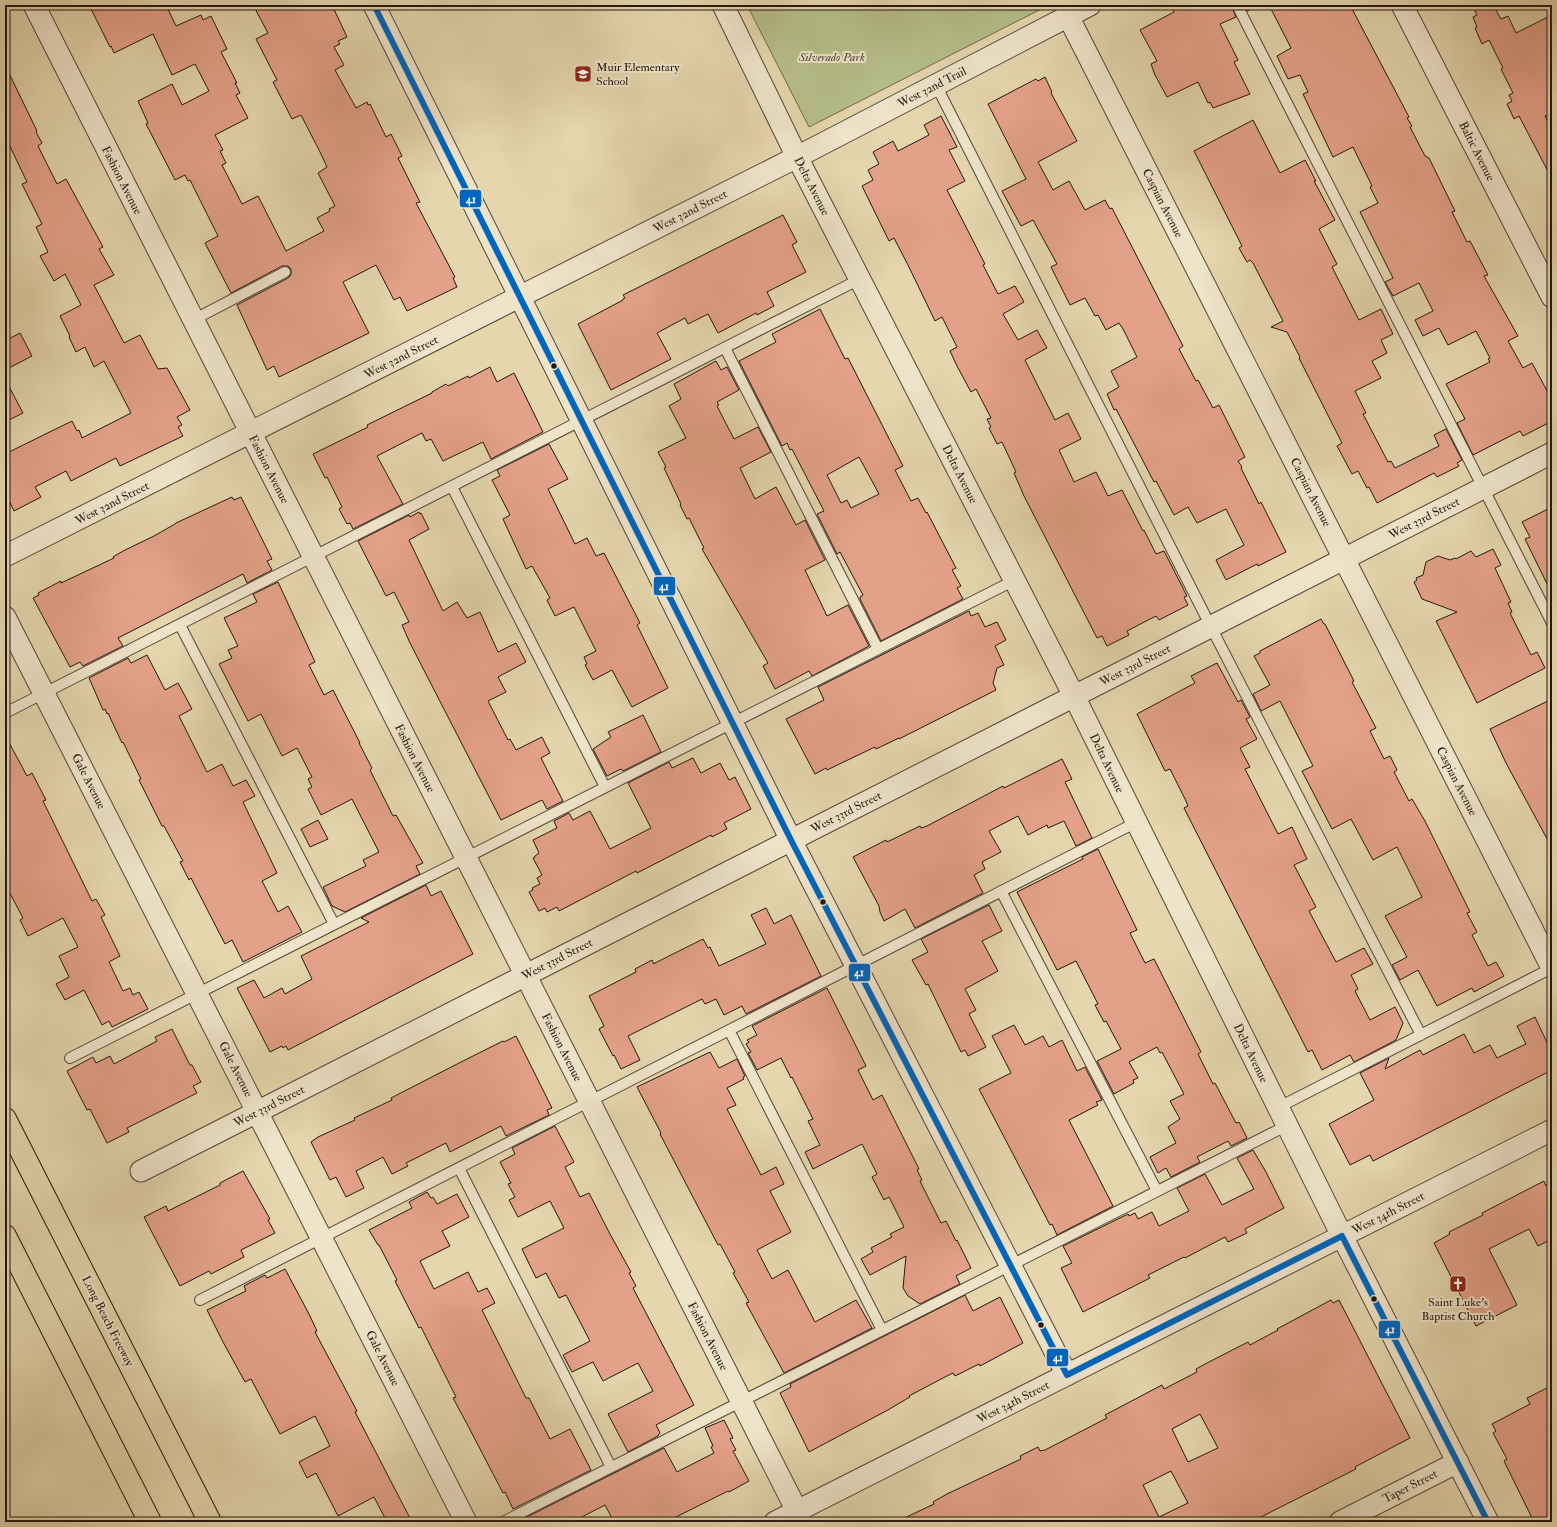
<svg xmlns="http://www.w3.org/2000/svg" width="1557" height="1527" viewBox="0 0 1557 1527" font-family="'IM FELL Double Pica',serif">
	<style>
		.green { fill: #b5be8a; stroke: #6c6a4c }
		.building { fill: #e4a189; stroke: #24160f; fill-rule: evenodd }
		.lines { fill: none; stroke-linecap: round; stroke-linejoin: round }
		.service-casing { stroke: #544637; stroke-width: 12 }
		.minor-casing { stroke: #544637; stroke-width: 23 }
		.motorway-casing { stroke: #24160f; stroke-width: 24 }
		.service { stroke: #eee4ca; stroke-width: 10 }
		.minor { stroke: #eee4ca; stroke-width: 21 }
		.motorway { stroke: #e5d6ae; stroke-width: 22 }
		.bus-1-casing { stroke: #eee4ca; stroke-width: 9 }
		.bus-1 { stroke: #0065bd; stroke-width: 6 }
		.bus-dot { fill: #24160f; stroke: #eee4ca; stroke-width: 1.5 }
		.labels { text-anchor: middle; stroke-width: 4; stroke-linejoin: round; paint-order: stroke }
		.park-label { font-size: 12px; font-style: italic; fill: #504834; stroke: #eee4ca }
		.poi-label { font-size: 12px; fill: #24160f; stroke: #eee4ca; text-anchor: start }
		.street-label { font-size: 12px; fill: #24160f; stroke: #eee4ca }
		.line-badge { stroke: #eee4ca; stroke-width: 1.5 }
		.badge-label { font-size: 11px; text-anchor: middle; font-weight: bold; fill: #fff }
	</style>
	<rect width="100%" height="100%" fill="#e5d6ae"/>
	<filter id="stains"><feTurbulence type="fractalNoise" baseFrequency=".005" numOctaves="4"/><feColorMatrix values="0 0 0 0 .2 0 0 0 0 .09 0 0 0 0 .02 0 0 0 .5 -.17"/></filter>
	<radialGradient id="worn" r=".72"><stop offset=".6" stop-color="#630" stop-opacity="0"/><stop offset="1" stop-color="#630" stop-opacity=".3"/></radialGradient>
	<path class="green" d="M747,5H1049L809,127Z"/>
	<path class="building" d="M89,5H166L176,26L201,15L203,20L211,16L227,49L221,52L237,83H235L240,93L236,95L248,118L215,135L223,150L220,151L226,163L222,165L242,204L258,196L286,251L324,231L317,218L330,211L329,209L335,206L318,173L327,167L320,152L301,115L292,119L273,82L277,80L256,39L268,33L253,5H332L347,37L338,41L340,44L334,47L344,65L335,70L356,108L367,102L368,105L370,104L386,137L391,134L402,156L398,158L420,202L416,203L455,277L453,278L457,287L407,311L400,297L394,300L376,265L343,282L369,333L279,377L274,366L267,370L237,305L288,278L291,275V269L288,266H282L231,293L205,243L218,236L190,180L188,181L185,175L175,180L146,124L148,123L138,101L172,84L182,105L209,91L195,64L172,75L153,34L114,53L111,46L110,47Z
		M1171,5H1231L1236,17L1220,24L1238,60L1234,62L1250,94L1213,108L1210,102L1208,103L1198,82L1167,97L1155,75L1151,64L1157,61L1140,30L1174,12Z
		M1244,5H1260L1247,11Z
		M1269,5H1350L1409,117L1407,118L1412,126L1410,127L1425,156L1429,158L1455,211L1452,212L1467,242L1470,241L1488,275L1484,276L1518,336L1508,341L1523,368L1532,363L1552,400V421L1523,436L1520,431L1473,455L1457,423L1465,419L1446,384L1490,362L1488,359L1490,358L1476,331L1448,345L1439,328L1423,336L1415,320L1433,311L1419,283L1393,296L1385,282L1393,278L1360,212L1378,203L1370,187L1372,186L1353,147L1333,157L1303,94L1308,92L1300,75L1288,79L1277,56L1291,48Z
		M1472,5H1493L1501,19L1508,16L1516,33L1552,15V112L1545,116L1552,130V179L1519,116L1514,119L1507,104L1512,101L1509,95L1513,93L1501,69L1503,68L1489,40L1482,44L1475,28L1477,27L1473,17L1477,15Z
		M5,65L37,131L36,132L42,143L38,146L57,184L66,179L103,247L99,249L114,275L94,285L124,343L140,335L158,369L167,368L190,410L177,417L182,425L178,427L183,436L120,466L116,458L71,481L66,471L35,487L41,497L14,511L5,492V454L72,421L77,431L79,430L82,438L131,413L104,361L94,367L85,347L76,352L69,337L70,336L60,316L81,305L65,274L54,281L40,256L48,252L36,227L42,224L22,184L27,182L5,136Z
		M1045,77L1052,92L1051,93L1077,141L1038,162L1053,190L1069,181L1085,210L1105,200L1110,209L1112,208L1183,346L1179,349L1196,381L1198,380L1213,408L1219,405L1245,457L1238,461L1242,467L1241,468L1259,504L1261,502L1286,552L1258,566L1257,564L1226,580L1216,560L1244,545L1226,509L1197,523L1188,507L1174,515L1156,481L1154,482L1116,409L1114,410L1107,394L1119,387L1111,371L1137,357L1123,329L1119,323L1106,330L1098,315L1095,316L1085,298L1070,305L1051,267L1057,264L1033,220L1021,226L1002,191L1026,179L988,104L1036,79L1038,81Z
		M941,116L957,147L949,150L965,181L947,190L985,264L983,265L998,294L1015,286L1024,302L1003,314L1018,340L1037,330L1047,348L1025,360L1055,420L1068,413L1081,439L1059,450L1074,482L1096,472L1108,496L1122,490L1143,531L1144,530L1156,554L1164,551L1187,596L1184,597L1188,605L1159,620L1156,616L1127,631L1129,635L1107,646L1102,636L1097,638L1024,496L1014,473L1016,472L1002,442L997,444L989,428L991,427L987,419L991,418L976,389L971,392L957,366L950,351L957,347L942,317L935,321L908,265L894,238L889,241L862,186L873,180L868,170L879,164L873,152L893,141L898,151L929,135L924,125Z
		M1253,120L1280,173L1305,160L1316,181H1314L1335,220L1319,229L1337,264L1332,267L1359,320L1381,309L1393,334L1381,340L1387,353L1372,361L1381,378L1355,391L1366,413L1363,414L1388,462L1391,461L1395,468L1439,446L1434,435L1446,429L1462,460L1457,463L1459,466L1437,477L1434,473L1377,503L1369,487L1367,488L1358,471L1352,474L1337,446L1342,443L1302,364L1299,358L1300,357L1287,332L1271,327L1283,321L1253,263L1250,260L1247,262L1239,248L1242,246L1194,151Z
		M783,215L797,242L792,245L806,272L767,292L774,306L757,315L756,313L718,333L708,314L688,324L685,318L657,333L671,359L611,390L578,324L623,300V299L625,298L623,295Z
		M820,309L845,359L848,358L903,466L895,470L911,501L918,498L926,513L927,512L956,568L952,570L961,586L957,588L963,599L881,641L860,599V597L863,595L840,552L837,554L817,514L824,511L792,449L790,450L787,443L782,446L739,361L776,342L772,334ZM859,457L879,494L851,508L847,500L841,503L827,475Z
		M20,333L32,356L5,370V341Z
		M716,361L721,370L727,367L739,390L717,402L719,405L717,406L734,439L758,427L771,452L740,468L755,499L776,487L796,525L805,520L825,560L805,570L827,616L848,605L869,646L812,676L809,671L775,689L763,666L768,663L702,549L704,548L689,518L687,519L680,505L681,504L664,468L666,467L658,452L686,438L669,406L681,399L674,384Z
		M490,367L497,382L514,373L543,432L491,459L483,442L443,461L431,439L426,441L422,433L377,456L403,504L353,529L350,523L347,524L339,509L342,507L327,477L325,478L313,454L368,427L367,425L432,393V392L446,384L448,386L468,376L469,378Z
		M5,379L23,413L5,422Z
		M549,444L568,479L548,489L575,544L587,538L596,556L604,553L640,623L637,625L639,629L668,688L632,707L612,670L593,680L585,665L587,664L584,657L596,651L574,607L555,616L547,600L550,598L532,566L526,569L503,519L510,515L492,480L500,476L497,470Z
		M232,497L234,500L241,497L272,559L267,561L272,570L247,583L243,574L118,638L123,646L83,666L80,662L70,667L33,598L39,595L38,593L61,581V583L114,558L113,557L123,551L154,536L175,524L176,523Z
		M1552,507V594L1525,539L1530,537L1522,522Z
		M419,512L420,514L421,513L429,529L409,540L443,611L457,602L467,618L480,612L498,652L516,643L526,662L498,677L506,692L488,701L508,740L510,739L516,750L542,737L550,753L541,758L563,801L547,809L542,800L501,820L410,643L402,625L409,622L394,592L386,596L358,541L409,515L410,517Z
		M1493,549L1501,565L1495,568L1511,602L1508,603L1512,612L1510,613L1531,655L1537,652L1545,668L1477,703L1436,621L1457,612L1422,599L1414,582L1417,580L1416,578L1423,575L1426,562L1438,556L1450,560L1455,558L1456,559L1471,551L1476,557Z
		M278,582L315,662L309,665L324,695L333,690L360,743H359L372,768L370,770L393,816L396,815L423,863L416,866L420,874L345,912L332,906L323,887L366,866L363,860L379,852L352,799L321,815L308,789L312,787L308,779L312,777L297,748L282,756L261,714L248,721L219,664L232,658L228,650L238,646L224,618L257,602L253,594Z
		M969,611L971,616L978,613L985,627L997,622L1006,640L995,646L1004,665L997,668L993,683L996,690L899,739V738L876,749L875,747L827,770L826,768L815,774L786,719L824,700L818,687Z
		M1321,619L1324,624H1325L1354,681L1352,682L1376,728L1370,731L1384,759L1390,756L1397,770L1394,772L1409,801L1412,799L1425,821L1470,912L1467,913L1477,932L1472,935L1488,966L1496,962L1504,976L1474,992L1472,988L1437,1006L1418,970L1400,980L1392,965L1407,957L1385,916L1422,897L1397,847L1373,860L1351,819L1332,829L1302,771L1313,766L1280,701L1261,711L1253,694L1270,685L1254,656L1260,653V651Z
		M147,655L165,690L178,683L192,709L179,716L207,772L222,764L233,786L246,780L255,796L243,802L277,873L262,881L278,912L288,906L302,932L243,962L232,940L225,944L191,878L189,880L180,862L183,861L164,826H162L139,780L141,779L123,742L122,743L108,713L107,714L105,709L103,710L89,678L128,658L131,663Z
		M1217,663L1238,702L1241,700L1250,717L1246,719L1257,739L1240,748L1250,767L1245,769L1278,834L1292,827L1307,859L1294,865L1316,907L1309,911L1336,962L1364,948L1373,964L1351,975L1358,989L1355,991L1370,1020L1395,1007L1403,1023L1396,1040L1354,1062L1350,1055L1322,1070L1312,1050L1308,1052L1184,808L1188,806L1186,801L1170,769L1165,771L1137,714L1195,683L1191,676Z
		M1552,699V848L1506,763L1490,729Z
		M643,715L661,752L623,771L621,769L607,776L593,749L611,737L608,732Z
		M5,735L27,776L32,773L46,800L43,801L92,901L96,899L105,915L101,917L120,956L109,962L123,991L130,988L133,995L139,992L148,1009L112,1027L109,1021L102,1025L84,990L65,1000L56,984L69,977L59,956L78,947L63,918L28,936L20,920L23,918L5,884Z
		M693,758L701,773L720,763L729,780L735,777L751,809L724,823L727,829L712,837L711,835L637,873L636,871L559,911L557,907L547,912L545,908L539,911L529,892L533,890L532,888L540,884L537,878L542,875L533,858L535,857V856L539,853L533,840L557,828L554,821L569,813L573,820L590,811L610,849L651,828L628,783L669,762L672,768Z
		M1062,759L1072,779L1065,782L1092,838L1076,846L1064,821L1048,828L1047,825L1028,835L1018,816L989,831L1001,852L982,862L985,869L974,875L983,893L915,928L905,909L884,921L880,912L879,906L853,857L886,840L887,842L920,826L921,828L927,826L1003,786L1004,788Z
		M318,820L328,839L310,847L301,829Z
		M1098,849L1137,930L1130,933L1145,963L1154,959L1201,1052L1198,1054L1213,1084L1215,1083L1236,1123L1239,1122L1247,1138L1231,1146L1228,1141L1197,1157L1200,1162L1171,1177L1166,1168L1158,1173L1150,1157L1176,1143L1168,1127L1180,1119L1170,1101L1184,1094L1162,1052L1160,1053L1157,1047L1129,1062L1138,1078L1133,1080L1134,1083L1114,1094L1097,1061L1121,1049L1106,1021L1104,1022L1095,1005L1098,1004L1076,961L1057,970L1017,892L1083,859L1082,857Z
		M426,885L431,896L441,891L473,954L288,1050L286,1046L283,1048L282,1046L270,1052L237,988L254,980L264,998L282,988L285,994L312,979L301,956L369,922L361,918Z
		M989,905L1002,931L982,941L998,971L965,989L976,1010L969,1014L986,1047L968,1056L965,1050L961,1052L928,984L926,985L912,960L928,952L921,939Z
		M766,908L774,924L791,915L821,976L746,1014L742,1006L724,1015L716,999L705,1004L702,999L628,1036L640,1060L621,1069L614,1055L613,1056L599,1029L604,1026L589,996L636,972L635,969L652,960L654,964L655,963L703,939L708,948L710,947L719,966L766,944L751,915Z
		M827,988L866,1066L858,1070L873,1100L882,1095L919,1169L917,1170L922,1180L920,1181L941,1223L946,1221L956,1241L957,1240L971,1268L956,1276L960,1284L920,1304L908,1296L903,1288L906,1256L870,1275L861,1259L873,1252L871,1248L892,1237L890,1234L904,1227L889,1197L884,1200L872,1177L877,1174L862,1144L813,1169L805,1152L820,1145L808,1121L813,1119L792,1077L791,1078L781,1058L757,1070L748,1053L751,1052L746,1044L749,1042L747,1040L757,1035L752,1026Z
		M1535,1017L1552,1053V1070L1373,1161L1370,1155L1350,1165L1329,1124L1374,1100L1360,1073L1389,1058L1385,1069L1420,1050L1423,1055L1464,1034L1474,1053L1490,1045L1497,1058L1526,1044L1517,1026Z
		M1014,1025L1025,1045L1043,1036L1049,1047L1062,1040L1077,1071L1085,1067L1102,1100L1096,1102L1098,1105L1069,1120L1113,1206L1057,1235L1052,1224L1050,1225L979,1089L1011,1073L992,1036Z
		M172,1029L190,1065H192L201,1082L193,1086L197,1093L127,1128L129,1132L107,1143L90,1109L87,1110L67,1071L93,1057L96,1063L110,1056L114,1064L157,1041L155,1037Z
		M516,1036L552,1108L547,1110L549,1115L506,1136L501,1126L450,1152L446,1143L406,1163L408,1166L392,1174L383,1157L356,1171L364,1188L346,1197L336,1177L330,1180L311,1142L318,1137L355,1120L354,1118L392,1100L391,1098L461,1062L503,1041L504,1042Z
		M710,1052L719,1068L737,1059L745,1076L743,1077L744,1079L727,1088L736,1105L727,1109L761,1175L776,1167L784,1184L770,1191L791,1232L757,1250L772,1279L788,1270L815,1322L856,1300L872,1328L784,1373L746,1303L749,1302L733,1273L735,1272L720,1244L718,1245L660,1134L661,1133L637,1087Z
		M555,1126L574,1162L565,1167L580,1197L589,1193L610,1234L631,1272L629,1273L636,1286L633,1288L694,1405L656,1425L660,1433L658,1435V1436L628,1452L608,1414L653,1391L638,1363L603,1381L593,1362L572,1372L563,1355L590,1341L566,1295L559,1298L546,1273L536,1278L522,1249L564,1228L550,1201L518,1217L509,1200L515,1197L508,1184L511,1183L500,1162L515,1154L512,1148Z
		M1253,1150L1266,1172L1284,1208L1245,1229L1247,1233L1228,1242L1225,1237L1185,1258L1184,1257L1148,1275L1150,1278L1083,1312L1061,1268L1072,1263L1063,1246L1128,1214L1129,1216L1135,1213L1138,1219L1152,1212L1159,1226L1189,1211L1177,1188L1205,1174L1222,1205L1254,1189L1237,1158Z
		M243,1171L270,1219L268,1220L275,1233L241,1250L244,1257L211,1274L209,1271L180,1286L144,1217L166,1206L168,1211L220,1185V1183Z
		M1544,1181L1546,1186L1552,1183V1239L1538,1246L1529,1229L1489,1249L1517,1305L1476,1326L1434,1243L1450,1234L1449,1232L1483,1215L1482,1213Z
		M427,1192L431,1198L433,1197L437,1204L457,1194L469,1217L442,1231L450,1246L420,1261L434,1289L468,1272L478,1292L487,1288L495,1303L482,1310L526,1398H529L550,1439L570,1429L591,1470L513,1509L505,1492L503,1493L467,1424L453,1398L456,1397L421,1327L419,1328L395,1281L397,1280L379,1245H378L369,1230L412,1208L409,1202Z
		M285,1269L309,1314L317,1331L315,1332L357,1411L355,1412L412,1522H387L374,1497L338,1516L316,1473L307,1478L299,1462L330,1446L315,1416L280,1434L251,1379L245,1382L223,1342L207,1310L246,1291L244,1286L265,1275L267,1278Z
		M965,1295L973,1311L1000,1297L1023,1343L980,1366L979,1364L955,1376L953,1373L943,1378L909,1396L910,1397L886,1411L809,1452L780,1393L791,1387L790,1384Z
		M1331,1300L1333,1303L1339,1300L1410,1438L1355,1467L1356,1469L1251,1522H896L934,1504L933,1502L947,1494L1021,1459L1020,1456L1038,1447L1040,1451L1045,1450L1107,1418L1105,1415L1162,1385L1164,1389L1197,1372L1196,1369L1207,1363L1248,1342L1250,1345L1278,1330L1277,1329ZM1200,1414L1218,1448L1188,1462L1172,1429ZM1171,1471L1188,1503L1159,1517L1143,1485Z
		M1547,1388L1552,1397V1522H1534L1504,1461L1507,1459L1493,1433L1496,1431L1492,1424L1530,1404L1527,1398Z
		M724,1420L733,1438L730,1439L736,1450L733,1451L749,1481L729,1492L728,1491L666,1522H614L605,1505L572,1522L519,1521L664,1448L677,1472L714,1453L711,1447L713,1446L705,1428Z"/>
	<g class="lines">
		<g class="service-casing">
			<path id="service" d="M1237,5L1552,623
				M936,85L1211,627L1421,1035
				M193,320L285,272
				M725,348L878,649
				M452,487L605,787
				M180,625L334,924
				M5,713L860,279
				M1001,891L1157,1191
				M729,1030L882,1330
				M70,1058L1015,580
				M1279,1107L1552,968
				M459,1168L611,1467
				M200,1300L1137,822
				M503,1522L1288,1125"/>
		</g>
		<g class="minor-casing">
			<path id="minor" d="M34,5L797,1511
				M374,5L791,840L1067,1375
				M723,5L797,157L1074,696L1342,1236L1488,1522
				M1402,5L1552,297
				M1068,16L1552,968
				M5,556L797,157L1090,5
				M5,617L466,1522
				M141,1171L1552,453
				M775,1522L1552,1130
				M1340,1522L1458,1462"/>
		</g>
		<g class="motorway-casing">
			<path id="motorway" d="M5,1119L210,1522
				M5,1236L150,1522"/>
		</g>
		<use href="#service" class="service"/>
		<use href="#minor" class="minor"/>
		<use href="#motorway" class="motorway"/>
		<g class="bus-1-casing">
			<path id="bus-1" d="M374,5L791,840L1067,1375L1342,1236L1488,1522"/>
		</g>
		<use href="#bus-1" class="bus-1"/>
	</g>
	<defs>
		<g id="school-square" transform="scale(0.9)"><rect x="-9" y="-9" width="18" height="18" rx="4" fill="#8f2418" stroke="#eee4ca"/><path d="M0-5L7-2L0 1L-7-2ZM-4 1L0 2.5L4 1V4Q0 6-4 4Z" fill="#fff"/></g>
		<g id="church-square" transform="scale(0.9)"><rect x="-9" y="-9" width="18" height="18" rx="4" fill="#8f2418" stroke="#eee4ca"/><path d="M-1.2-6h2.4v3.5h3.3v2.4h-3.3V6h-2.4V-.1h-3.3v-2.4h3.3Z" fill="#fff"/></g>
	</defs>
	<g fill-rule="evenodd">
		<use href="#school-square" x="583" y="74"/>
		<use href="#church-square" x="1458" y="1284"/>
	</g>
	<g class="bus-dot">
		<circle cx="554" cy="366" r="3.5"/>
		<circle cx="823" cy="902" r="3.5"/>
		<circle cx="1374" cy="1299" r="3.5"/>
		<circle cx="1041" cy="1325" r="3.5"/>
	</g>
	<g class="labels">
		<g class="park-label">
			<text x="832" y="61">Silverado Park</text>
		</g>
		<g class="poi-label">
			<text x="596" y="71">Muir Elementary<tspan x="596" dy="14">School</tspan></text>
			<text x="1458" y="1306" text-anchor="middle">Saint Luke's<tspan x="1458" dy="14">Baptist Church</tspan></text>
		</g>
		<g class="street-label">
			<text transform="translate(932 87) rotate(-27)" y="4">West 32nd Trail</text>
			<text transform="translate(1477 151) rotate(63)" y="4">Baltic Avenue</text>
			<text transform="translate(122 180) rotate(63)" y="4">Fashion Avenue</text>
			<text transform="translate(812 186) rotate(63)" y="4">Delta Avenue</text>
			<text transform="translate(1163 203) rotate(63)" y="4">Caspian Avenue</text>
			<text transform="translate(690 211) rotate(-27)" y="4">West 32nd Street</text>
			<text transform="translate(401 357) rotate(-27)" y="4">West 32nd Street</text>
			<text transform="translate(269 469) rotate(63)" y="4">Fashion Avenue</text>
			<text transform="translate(960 474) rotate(63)" y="4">Delta Avenue</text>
			<text transform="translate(1311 492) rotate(63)" y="4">Caspian Avenue</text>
			<text transform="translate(112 503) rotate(-27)" y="4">West 32nd Street</text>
			<text transform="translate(1424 518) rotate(-27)" y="4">West 33rd Street</text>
			<text transform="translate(1135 665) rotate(-27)" y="4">West 33rd Street</text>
			<text transform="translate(415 758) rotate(63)" y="4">Fashion Avenue</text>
			<text transform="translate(1107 763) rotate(64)" y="4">Delta Avenue</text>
			<text transform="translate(89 781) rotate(63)" y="4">Gale Avenue</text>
			<text transform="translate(1457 781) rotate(63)" y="4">Caspian Avenue</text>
			<text transform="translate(846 812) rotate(-27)" y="4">West 33rd Street</text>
			<text transform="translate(557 959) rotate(-27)" y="4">West 33rd Street</text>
			<text transform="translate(562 1047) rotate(63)" y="4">Fashion Avenue</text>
			<text transform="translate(1251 1053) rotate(64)" y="4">Delta Avenue</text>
			<text transform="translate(236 1069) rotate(63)" y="4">Gale Avenue</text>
			<text transform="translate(269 1106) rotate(-27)" y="4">West 33rd Street</text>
			<text transform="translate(1388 1213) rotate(-27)" y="4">West 34th Street</text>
			<text transform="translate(108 1321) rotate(63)" y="4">Long Beach Freeway</text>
			<text transform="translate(708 1336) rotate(63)" y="4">Fashion Avenue</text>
			<text transform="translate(383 1358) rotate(63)" y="4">Gale Avenue</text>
			<text transform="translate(1013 1402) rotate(-27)" y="4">West 34th Street</text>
			<text transform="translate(1410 1486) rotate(-27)" y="4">Taper Street</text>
		</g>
	</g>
	<g class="line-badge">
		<rect x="459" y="189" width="23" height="19" rx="4" fill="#0065bd"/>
		<rect x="653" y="576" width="23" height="20" rx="4" fill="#0065bd"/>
		<rect x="848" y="963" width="23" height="19" rx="4" fill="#0065bd"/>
		<rect x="1378" y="1320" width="23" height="19" rx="4" fill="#0065bd"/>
		<rect x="1046" y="1348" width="23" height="19" rx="4" fill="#0065bd"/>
	</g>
	<g class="badge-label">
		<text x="471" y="203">41</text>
		<text x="664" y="590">41</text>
		<text x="859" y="976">41</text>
		<text x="1390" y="1333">41</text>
		<text x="1058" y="1361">41</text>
	</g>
	<rect width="1557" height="1527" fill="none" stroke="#e5d6ae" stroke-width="20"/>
	<rect x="6" y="6" width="1545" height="1515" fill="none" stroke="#24160f" stroke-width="2"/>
	<rect x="10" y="10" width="1537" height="1507" fill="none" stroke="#24160f"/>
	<rect width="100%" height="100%" filter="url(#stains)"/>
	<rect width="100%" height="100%" fill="url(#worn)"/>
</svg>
